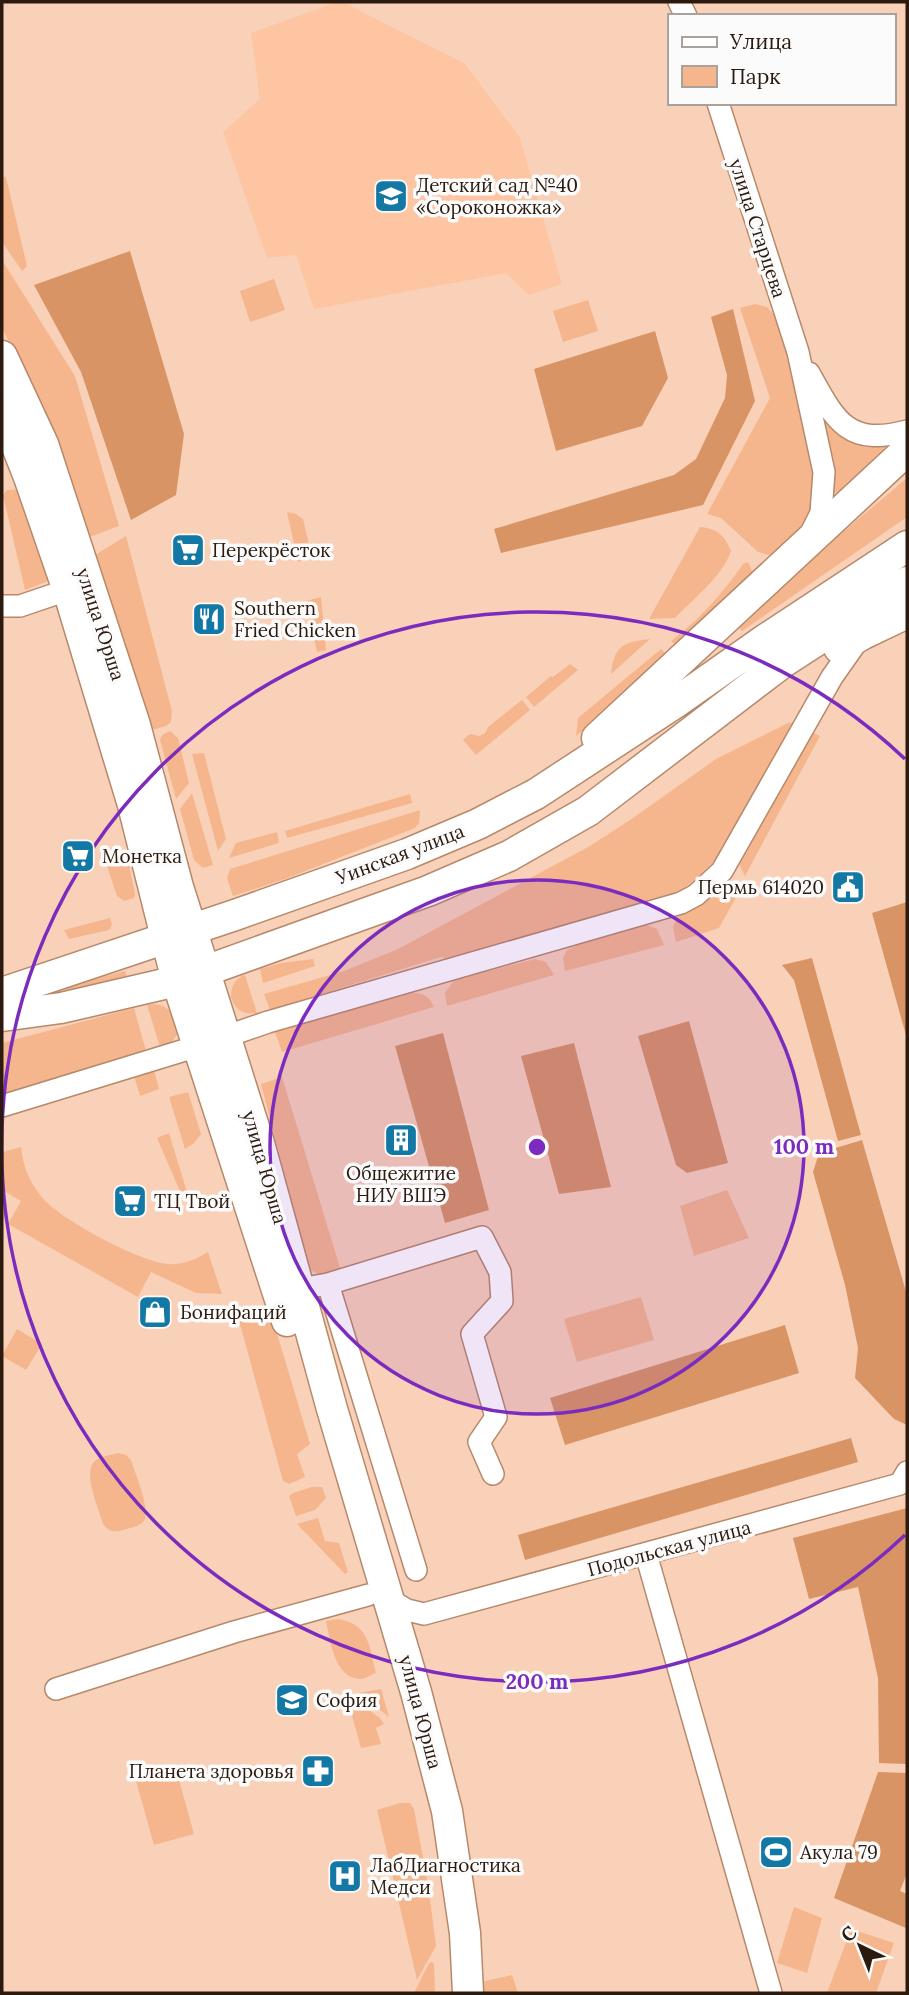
<svg xmlns="http://www.w3.org/2000/svg" width="909" height="1995" viewBox="0 0 909 1995" font-family="Lora,serif">
	<style>
		.built { fill: #fdc5a2 }
		.green { fill: #f5b68d }
		.forest { fill: #d99466 }
		.lines { fill: none; stroke-linecap: round; stroke-linejoin: round }
		.street-casing { stroke: #b6896b; stroke-width: 24 }
		.secondary-casing { stroke: #b6896b; stroke-width: 33 }
		.street { stroke: #fff; stroke-width: 21 }
		.secondary { stroke: #fff; stroke-width: 30 }
		.ring { fill: none; stroke: #7b2cbf; stroke-width: 3.5 }
		.labels { text-anchor: middle; stroke-width: 7; stroke-linejoin: round; paint-order: stroke }
		.poi-label { font-size: 19px; fill: #2c1a0e; stroke: #fbfbfb; text-anchor: start }
		.street-label { font-size: 19px; fill: #2c1a0e; stroke: #fbfbfb }
		.centre { fill: #7b2cbf; stroke: #fbfbfb; stroke-width: 3.5 }
		.ring-label { font-size: 21px; text-anchor: middle; font-weight: bold; fill: #7b2cbf; stroke: #fbfbfb; stroke-width: 7; stroke-linejoin: round; paint-order: stroke }
	</style>
	<rect width="100%" height="100%" fill="#f9d1b8"/>
	<path class="built" d="M337,2H343L465,64L520,138L562,284L529,295L506,273L314,309L296,255L267,258L223,132L260,99L251,33Z"/>
	<path class="green" d="M2,177H6L27,266L22,271L2,242Z
		M2,260L75,376L119,526L87,538L40,402L2,328Z
		M274,279L285,310L250,322L240,291Z
		M588,300L598,331L563,342L553,311Z
		M755,304L767,307L778,319L819,468L817,498L803,528L772,556L758,552L721,518L707,514L770,398L740,308Z
		M821,416L845,436L885,449L837,493L834,492Z
		M907,478V517L742,631L739,628L830,543Z
		M24,489L51,580L25,590L3,495L7,490Z
		M287,512L296,514L303,519L312,557L298,562Z
		M700,527C716,528 725,535 731,551C722,577 694,598 675,618L649,619Z
		M126,536L172,711L171,722L166,726L152,730L134,697L92,557Z
		M748,562L753,573L749,580L681,650L671,641C699,620 723,593 743,564Z
		M321,597L326,650L317,652L306,601Z
		M650,639L611,674C614,646 623,642 650,639Z
		M661,649L670,658L576,736L578,718Z
		M570,664L578,670L534,707L526,697L551,676L553,677Z
		M522,700L530,710L476,755L463,740L470,734L479,736L485,733L488,727Z
		M796,722C769,771 736,849 691,883C666,902 622,912 591,921C545,934 499,947 452,960L441,957L270,1010L264,994L344,971L398,949L590,846L633,818L716,759L788,723Z
		M170,731L178,738L189,783L176,799L160,740L162,735Z
		M809,731L820,736L745,876L740,866L741,859Z
		M204,753L226,839L218,851L192,754Z
		M192,793L213,865L203,868L194,860L180,809Z
		M410,794L412,803L287,838L285,831Z
		M420,810L419,823L415,828L285,879L233,896L227,878L230,869Z
		M277,832L279,843L229,858L236,843Z
		M127,855L135,894L134,898L124,901L117,896L106,863Z
		M724,886L739,892L719,928L676,942L673,927L678,916Z
		M110,918L112,925L109,930L69,939L64,930Z
		M647,925L657,929L664,945L565,971L563,958L567,950L577,945Z
		M313,959L315,966L263,983L260,969L281,963Z
		M535,959L546,962L554,975L447,1006L445,993L454,980Z
		M125,971L127,977L68,993L65,991L66,987Z
		M245,975L257,1013C243,1015 235,1010 231,997C231,986 235,978 245,975Z
		M407,993C419,992 429,994 434,1007L282,1052L275,1032Z
		M155,1004L163,1006L174,1013L179,1032L170,1044L161,1050L147,1005Z
		M134,1008L146,1051L2,1094V1043Z
		M154,1070L159,1089L140,1096L134,1076Z
		M282,1077L341,1271L321,1276L309,1269L261,1084Z
		M188,1092L201,1134L194,1143L185,1149L169,1097Z
		M169,1133L187,1192L182,1196L157,1138Z
		M21,1147C23,1166 29,1181 41,1196C58,1219 139,1261 167,1264C183,1265 195,1260 208,1252L222,1294L196,1293L151,1272L138,1297L8,1224L21,1201L2,1190V1156L3,1152Z
		M727,1190L749,1238L694,1256L680,1206Z
		M641,1297L654,1340L577,1362L564,1319Z
		M266,1310L273,1320L310,1444L297,1454L305,1477L289,1484L283,1481L238,1317Z
		M17,1329L42,1344L26,1370L2,1356Z
		M118,1453L126,1455L131,1460C135,1473 151,1510 144,1521C139,1527 129,1528 123,1530C113,1533 109,1531 103,1524C99,1509 81,1470 96,1460C102,1456 111,1455 118,1453Z
		M312,1487H322L326,1498L315,1510L296,1516L289,1496L293,1493Z
		M318,1518L325,1541L339,1543L348,1572L345,1574L297,1524Z
		M338,1619C370,1624 369,1647 376,1673C372,1674 365,1679 361,1679C334,1679 330,1639 326,1621Z
		M381,1689L389,1717L359,1693Z
		M346,1694L380,1718L384,1724L376,1728L381,1744L361,1748Z
		M176,1769L194,1834L154,1845L136,1781Z
		M400,1803H410L414,1809L428,1884L436,1946L417,1980L377,1810Z
		M794,1907L822,1918L807,1973L777,1963Z
		M851,1929L894,1943L876,1993H827Z
		M432,1962L434,1964L435,1993H414L429,1963Z
		M512,1975L518,1993H479V1985L485,1981Z"/>
	<path class="forest" d="M130,251L184,434L176,495L131,520L81,372L34,285Z
		M733,309L755,401L703,505L501,553L494,529L674,475L696,459L725,398L727,375L711,317Z
		M655,331L668,378L642,426L556,451L534,369Z
		M907,902V1039L872,913Z
		M812,958L861,1135L838,1141L794,980L782,965Z
		M689,1021L728,1163L687,1173L676,1165L638,1036Z
		M443,1033L489,1210L445,1223L395,1046Z
		M574,1043L611,1187L559,1194L521,1056Z
		M862,1140L907,1295V1425L894,1419L855,1378L858,1348L845,1285L813,1172L819,1153Z
		M785,1325L799,1373L565,1445L550,1398Z
		M851,1438L858,1462L525,1560L518,1535Z
		M907,1508V1764L879,1763L878,1678L858,1587L809,1599L793,1538Z
		M878,1772L907,1773V1873L900,1891L907,1894L906,1928L834,1898Z"/>
	<g class="lines">
		<g class="street-casing">
			<path id="street" d="M679,2L686,16
				M718,103L798,352L824,472L821,513L810,535
				M809,373C835,420 847,447 907,431
				M2,606H20L79,586
				M2,1106L198,1046L268,1022L681,903L696,895L722,871L832,677L858,640
				M328,1284L416,1570
				M299,1289L328,1284L482,1237L500,1272L502,1301L472,1334L496,1417L479,1442L493,1474
				M646,1554L771,1993
				M390,1600L407,1610L424,1614L900,1484L907,1472
				M56,1689L234,1632L368,1595"/>
		</g>
		<g class="secondary-casing">
			<path id="secondary" d="M2,356L43,444L135,725L178,887L259,1143L332,1409L416,1692L447,1811L465,1933L468,1993
				M2,409L29,477L68,590L133,805L177,981L287,1321
				M839,648L863,634L907,613
				M597,738L907,450
				M2,993L235,915L407,854L478,824L536,794L675,703L763,641L907,546
				M2,1016L61,1008L177,981L428,891L509,856L588,811L782,663L907,582"/>
		</g>
		<use href="#street" class="street"/>
		<use href="#secondary" class="secondary"/>
	</g>
	<circle cx="537" cy="1147" r="267" fill="#7b2cbf" fill-opacity=".12"/>
	<g class="ring">
		<circle cx="537" cy="1147" r="267"/>
		<path d="M905 1535A535 535 0 1 1 905 759"/>
	</g>
	<defs>
		<g id="school-square" transform="scale(1.75)"><rect x="-9" y="-9" width="18" height="18" rx="4" fill="#1378a4" stroke="#fbfbfb"/><path d="M0-5L7-2L0 1L-7-2ZM-4 1L0 2.5L4 1V4Q0 6-4 4Z" fill="#fff"/></g>
		<g id="supermarket-square" transform="scale(1.75)"><rect x="-9" y="-9" width="18" height="18" rx="4" fill="#1378a4" stroke="#fbfbfb"/><path d="M-6-5.5h2.5l.6 2H6L4.5 2H-2.5L-4.4-4H-6ZM-1.5 3.2a1.3 1.3 0 1 0 .1 0ZM3 3.2a1.3 1.3 0 1 0 .1 0Z" fill="#fff"/></g>
		<g id="restaurant-square" transform="scale(1.75)"><rect x="-9" y="-9" width="18" height="18" rx="4" fill="#1378a4" stroke="#fbfbfb"/><path d="M-5-6h1v4h1v-4h1v4h1v-4h1v5L-1.5 .5V6h-2V.5L-5-1ZM5-6V6H3V1.5H1.5Q1.5-4 5-6Z" fill="#fff"/></g>
		<g id="civic-square" transform="scale(1.75)"><rect x="-9" y="-9" width="18" height="18" rx="4" fill="#1378a4" stroke="#fbfbfb"/><path d="M-.6-6.5H3V-4.5H.6V-3L4-1V1h2V6H-6V1h2V-1L-.6-3ZM-1.2 2.5V6h2.4V2.5Z" fill="#fff"/></g>
		<g id="building-square" transform="scale(1.75)"><rect x="-9" y="-9" width="18" height="18" rx="4" fill="#1378a4" stroke="#fbfbfb"/><path d="M-4-6H4V6H1V3H-1V6H-4ZM-2.5-4.3h1.7v1.8h-1.7ZM.8-4.3h1.7v1.8H.8ZM-2.5-1h1.7V.8h-1.7ZM.8-1h1.7V.8H.8Z" fill="#fff"/></g>
		<g id="shop-square" transform="scale(1.75)"><rect x="-9" y="-9" width="18" height="18" rx="4" fill="#1378a4" stroke="#fbfbfb"/><path d="M-5-2.5h2.3a2.7 3.5 0 0 1 5.4 0H5L5.5 6h-11ZM-1.5-2.5h3a1.5 2.3 0 0 0-3 0Z" fill="#fff"/></g>
		<g id="pharmacy-square" transform="scale(1.75)"><rect x="-9" y="-9" width="18" height="18" rx="4" fill="#1378a4" stroke="#fbfbfb"/><path d="M-2-6h4v4h4v4h-4v4h-4v-4h-4v-4h4Z" fill="#fff"/></g>
		<g id="stadium-square" transform="scale(1.75)"><rect x="-9" y="-9" width="18" height="18" rx="4" fill="#1378a4" stroke="#fbfbfb"/><path d="M0-5a6.5 5 0 1 0 0 10a6.5 5 0 1 0 0-10ZM-3.5-1.8h7v3.6h-7Z" fill="#fff"/></g>
		<g id="hospital-square" transform="scale(1.75)"><rect x="-9" y="-9" width="18" height="18" rx="4" fill="#1378a4" stroke="#fbfbfb"/><path d="M-5-5h3v3.5h4V-5h3V5h-3V1.5h-4V5h-3Z" fill="#fff"/></g>
	</defs>
	<g fill-rule="evenodd">
		<use href="#school-square" x="391" y="196"/>
		<use href="#supermarket-square" x="188" y="550"/>
		<use href="#restaurant-square" x="209" y="619"/>
		<use href="#supermarket-square" x="78" y="856"/>
		<use href="#civic-square" x="848" y="887"/>
		<use href="#building-square" x="401" y="1140"/>
		<use href="#supermarket-square" x="130" y="1201"/>
		<use href="#shop-square" x="155" y="1312"/>
		<use href="#school-square" x="292" y="1700"/>
		<use href="#pharmacy-square" x="318" y="1771"/>
		<use href="#stadium-square" x="776" y="1852"/>
		<use href="#hospital-square" x="345" y="1876"/>
	</g>
	<g class="labels">
		<g class="poi-label">
			<text x="416" y="192">Детский сад №40<tspan x="416" dy="22">«Сороконожка»</tspan></text>
			<text x="212" y="557">Перекрёсток</text>
			<text x="234" y="615">Southern<tspan x="234" dy="22">Fried Chicken</tspan></text>
			<text x="102" y="863">Монетка</text>
			<text x="824" y="894" text-anchor="end">Пермь 614020</text>
			<text x="401" y="1180" text-anchor="middle">Общежитие<tspan x="401" dy="22">НИУ ВШЭ</tspan></text>
			<text x="154" y="1208">ТЦ Твой</text>
			<text x="180" y="1319">Бонифаций</text>
			<text x="316" y="1707">София</text>
			<text x="294" y="1778" text-anchor="end">Планета здоровья</text>
			<text x="800" y="1859">Акула 79</text>
			<text x="370" y="1872">ЛабДиагностика<tspan x="370" dy="22">Медси</tspan></text>
		</g>
		<g class="street-label">
			<text transform="translate(758 228) rotate(72)" y="7">улица Старцева</text>
			<text transform="translate(101 624) rotate(72)" y="7">улица Юрша</text>
			<text transform="translate(400 854) rotate(-21)" y="7">Уинская улица</text>
			<text transform="translate(265 1167) rotate(74)" y="7">улица Юрша</text>
			<text transform="translate(669 1548) rotate(-15)" y="7">Подольская улица</text>
			<text transform="translate(421 1712) rotate(75)" y="7">улица Юрша</text>
		</g>
	</g>
	<circle cx="537" cy="1147" r="10" class="centre"/>
	<g class="ring-label">
		<text x="804" y="1154">100 m</text>
		<text x="537" y="1689">200 m</text>
	</g>
	<rect width="909" height="1995" fill="none" stroke="#2c1a0e" stroke-width="7"/>
	<rect x="668" y="14" width="228" height="91" fill="#fbfbfb" stroke="#a8a19c" stroke-width="2"/>
	<rect x="682" y="37" width="35" height="10" fill="#ffffff" stroke="#a8a19c" stroke-width="2"/>
	<text x="730" y="49" font-size="21" fill="#2c1a0e">Улица</text>
	<rect x="682" y="66" width="35" height="21" fill="#f5b68d" stroke="#a8a19c" stroke-width="2"/>
	<text x="730" y="84" font-size="21" fill="#2c1a0e">Парк</text>
	<g transform="translate(860 1946) rotate(317)" stroke="#fbfbfb" stroke-width="5" paint-order="stroke">
	<path d="M0-5L12 26L0 18L-12 26Z" fill="#2c1a0e"/>
	<text y="-10" font-size="19" font-weight="bold" text-anchor="middle" fill="#2c1a0e">С</text>
	</g>
</svg>
